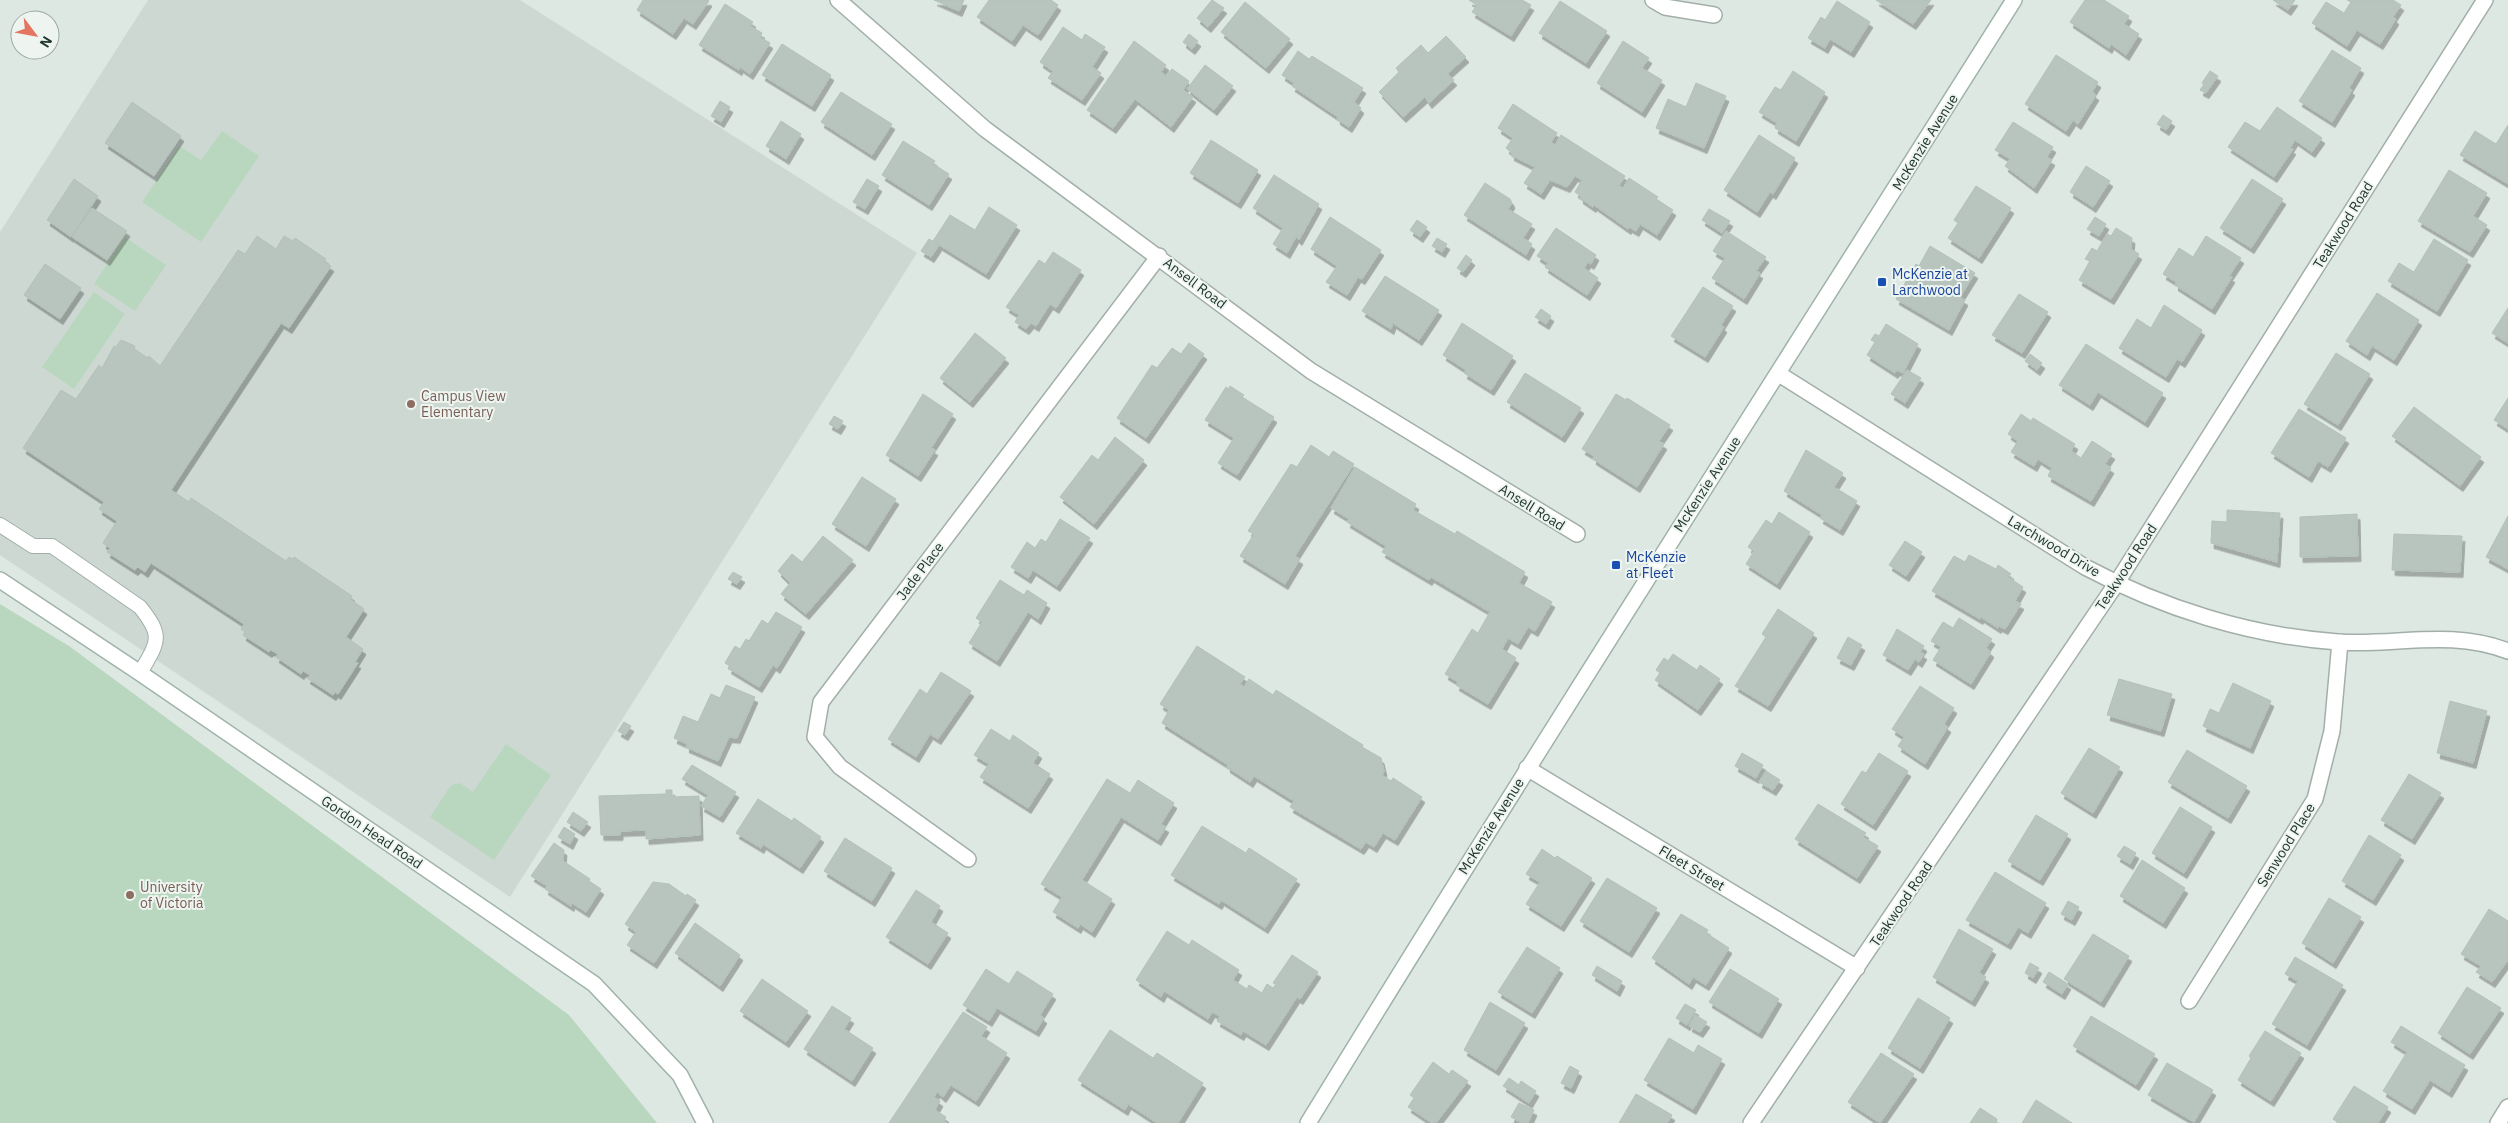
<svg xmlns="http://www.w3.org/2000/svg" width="2508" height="1123" viewBox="0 0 2508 1123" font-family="'IBM Plex Sans',sans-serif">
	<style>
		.built { fill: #cdd8d2 }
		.green { fill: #b9d7be }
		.building { fill: #b7c5be; stroke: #b2c1b9; filter: url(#shadow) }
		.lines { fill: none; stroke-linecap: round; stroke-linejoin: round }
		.lane-casing { stroke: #a2afa9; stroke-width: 16 }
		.street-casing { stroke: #a2afa9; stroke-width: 18 }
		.secondary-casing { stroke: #9fb3a9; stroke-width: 18 }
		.lane { stroke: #fff; stroke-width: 14 }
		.street { stroke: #fff; stroke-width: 15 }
		.secondary { stroke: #fff; stroke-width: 15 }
		.transit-dot { fill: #1a4fb4; stroke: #eef5f1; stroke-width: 2 }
		.education-dot { fill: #8d6e63; stroke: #eef5f1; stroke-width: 2 }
		.labels { text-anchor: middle; stroke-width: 4; stroke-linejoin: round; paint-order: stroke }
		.street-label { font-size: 14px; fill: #21362e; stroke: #eef5f1 }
		.transit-label { font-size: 14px; fill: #164399; stroke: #eef5f1; text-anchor: start }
		.education-label { font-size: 14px; fill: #785e54; stroke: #eef5f1; text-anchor: start }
	</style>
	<defs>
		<filter id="shadow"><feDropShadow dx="3" dy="5.5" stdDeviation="0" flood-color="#0004"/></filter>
	</defs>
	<rect width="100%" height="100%" fill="#dee8e3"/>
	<path class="built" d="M148,0H520L917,253L510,897L0,555V232Z"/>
	<path class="green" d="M222,131L259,156L201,242L142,202L179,146L201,160Z
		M125,237L166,265L135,311L94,284Z
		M94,292L125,314L74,389L42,367Z
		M0,604L69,646L569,1015L657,1123H0Z
		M506,744L551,775L494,860L430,817L451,785L460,783L473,792Z"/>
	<path class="building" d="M643,0H708L709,1L693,24L684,18L673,34L637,10Z
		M934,0H964L959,11Z
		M989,0H1051L1058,5L1038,35L1023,25L1012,41L977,17Z
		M1212,0L1224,8L1208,27L1197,18Z
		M1469,0H1522L1531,5L1511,36L1472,12L1477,5Z
		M1876,0H1931L1913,24Z
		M2085,0H2104L2129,16L2124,24L2139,34L2126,55L2111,44L2109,48L2070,22Z
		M2273,0H2295L2288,10Z
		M2347,0H2393L2401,5L2393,17L2396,19L2380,44L2357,30L2347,46L2312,23L2326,2L2344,13L2351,2Z
		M1560,1L1607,31L1586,63L1539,33Z
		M1837,1L1870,22L1851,52L1830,39L1825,48L1808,38L1821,17L1825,20Z
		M1245,2L1290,39L1266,68L1221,32Z
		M725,4L753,22L750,26L762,33L760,37L770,43L750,74L740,67L739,70L699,45Z
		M1063,27L1082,40L1085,34L1105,47L1092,67L1101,73L1082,100L1048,78L1053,71L1040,62Z
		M1189,34L1198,41L1192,49L1183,42Z
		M1446,36L1466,57L1447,74L1454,80L1429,103L1425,97L1403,117L1379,92L1399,72L1396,68L1421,45L1428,53Z
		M1134,41L1166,65L1161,72L1166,76L1172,69L1189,81L1183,90L1193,97L1171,127L1135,99L1113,128L1087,110Z
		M1623,41L1649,58L1642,68L1662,80L1642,112L1597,83Z
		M782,44L831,75L812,106L762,75Z
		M2332,50L2361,68L2349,88L2352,90L2332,122L2299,101Z
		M1298,51L1309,59L1312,56L1363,88L1354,102L1361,108L1349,127L1337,119L1338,117L1292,86L1294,83L1282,75Z
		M2056,55L2098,82L2092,92L2096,95L2078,124L2073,120L2066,131L2025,104Z
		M1205,65L1233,86L1214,110L1187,89Z
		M1793,71L1825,92L1796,141L1775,128L1777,123L1759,112L1775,87L1781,90Z
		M2210,71L2218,76L2206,93L2200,90L2204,84L2202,83Z
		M1696,83L1726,96L1704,148L1656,128L1668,99L1686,107Z
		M841,92L892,124L872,155L821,122Z
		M720,101L730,107L721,122L711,116Z
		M132,102L181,136L154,176L105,143Z
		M1513,104L1557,133L1551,142L1555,145L1561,135L1625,176L1619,186L1623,188L1629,178L1658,197L1656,199L1673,210L1657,235L1640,224L1636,231L1629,227L1628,229L1594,205L1593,207L1580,198L1581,196L1575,192L1582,180L1575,176L1567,187L1550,180L1541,194L1524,183L1535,167L1511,155L1512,153L1506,148L1513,138L1498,128Z
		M2277,107L2322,138L2312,152L2295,140L2290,148L2293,149L2274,177L2228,147L2245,122L2260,131Z
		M2163,115L2172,121L2166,130L2157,124Z
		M781,121L801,134L786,159L766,146Z
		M2013,122L2053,147L2047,157L2052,160L2034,188L2005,166L2010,159L1995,150Z
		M2508,125V184L2460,155L2475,131L2496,144Z
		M1759,135L1795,158L1773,194L1770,192L1757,212L1724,190Z
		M1211,140L1258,170L1238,203L1190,173Z
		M903,141L935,161L933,164L949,174L929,205L882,175Z
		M2086,166L2110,181L2093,207L2070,192Z
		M2449,170L2487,193L2473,216L2487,225L2470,252L2418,221Z
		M1274,175L1319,204L1299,240L1296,237L1287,253L1273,244L1283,228L1253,208Z
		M74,179L98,196L71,237L47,220Z
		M867,179L879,186L865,209L853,202Z
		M2252,179L2283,199L2251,248L2220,228Z
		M1485,183L1510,199L1512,203L1508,209L1532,224L1523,238L1532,244L1526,255L1464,215Z
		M1976,186L2011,208L1979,258L1948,238L1958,223L1954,220Z
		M989,207L1017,225L986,274L933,241L950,215L975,230Z
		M92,208L127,231L107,260L72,237Z
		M1709,209L1730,221L1722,233L1702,220Z
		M1330,217L1381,250L1362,279L1358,277L1347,295L1326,282L1337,266L1311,249Z
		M2095,217L2106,224L2099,236L2087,229Z
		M1417,220L1427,227L1420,237L1410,230Z
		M1556,228L1596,255L1591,264L1588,262L1584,268L1598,278L1587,295L1545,267L1548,263L1537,256Z
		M2116,228L2132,238L2131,249L2139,254L2111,299L2079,280L2090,261L2085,259L2092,248L2097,251L2107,234L2111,236Z
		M1726,231L1766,257L1756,271L1760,273L1744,299L1712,278L1725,258L1713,251Z
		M257,236L276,249L284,236L293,241L295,238L326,259L324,262L331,266L289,328L281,323L171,490L189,502L191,498L286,561L289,557L292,559L294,557L352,596L350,599L364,609L346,637L363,649L355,662L358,663L338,694L335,692L333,695L307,678L310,675L303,671L301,674L276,657L278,654L271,650L269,652L243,635L245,632L241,629L244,624L151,563L145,572L138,567L135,570L107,552L110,548L103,543L117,521L99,509L104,502L23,448L61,390L76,399L99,365L102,368L114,346L116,347L121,340L135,346L134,349L148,358L149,356L160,366L238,250L245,254Z
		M2206,236L2241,258L2229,276L2232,277L2212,309L2175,285L2176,282L2163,274L2179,248L2193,257Z
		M1437,238L1447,244L1442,252L1432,246Z
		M929,239L939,245L931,257L921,251Z
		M2434,239L2468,260L2437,311L2388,281L2399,263L2414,272Z
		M1930,246L1975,273L1960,297L1965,300L1949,330L1896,299L1916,264L1919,266Z
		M1053,252L1081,270L1056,308L1050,304L1036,326L1031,323L1026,329L1015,322L1019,315L1006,307L1039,260L1045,264Z
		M1466,255L1472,260L1463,272L1457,268Z
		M45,264L81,288L60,319L24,295Z
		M1385,276L1439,310L1419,340L1393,323L1391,329L1362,311Z
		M1703,287L1733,306L1721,325L1724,327L1705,357L1671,336Z
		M2377,293L2419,320L2394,360L2372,346L2367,355L2346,341Z
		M2019,294L2048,312L2022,353L1992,335Z
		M2164,305L2202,330L2182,362L2177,359L2166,377L2119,348L2137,319L2151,328Z
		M2508,308V343L2492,333Z
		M1541,309L1551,316L1546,324L1535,317Z
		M1462,323L1513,356L1491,390L1464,373L1466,370L1443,355Z
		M1886,324L1918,344L1903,373L1897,370L1895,373L1867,355L1875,342L1871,340L1875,334L1879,336Z
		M975,333L1006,358L970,402L940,378Z
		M1189,343L1204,354L1146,438L1117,418L1152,365L1157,368L1172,348L1181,354Z
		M2086,344L2163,393L2145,422L2098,392L2090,405L2059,385Z
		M2336,353L2370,374L2338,425L2304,404Z
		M2030,354L2042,363L2037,370L2025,361Z
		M1907,370L1921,378L1905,403L1891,394Z
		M1525,373L1581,408L1562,437L1507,402Z
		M1230,386L1244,395L1242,397L1274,417L1237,475L1218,463L1234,438L1205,420L1226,387L1229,389Z
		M923,394L953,414L931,448L935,450L918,476L886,455Z
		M1616,394L1626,400L1627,398L1670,425L1659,441L1664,444L1637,487L1593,459L1594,456L1582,449Z
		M2508,398V429L2494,420Z
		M2414,407L2481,457L2460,486L2392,436Z
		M2299,409L2346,438L2328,467L2318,461L2309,477L2271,453Z
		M2021,414L2031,421L2033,418L2075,444L2071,451L2081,458L2092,441L2112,454L2105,464L2111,468L2091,501L2048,476L2052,468L2038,459L2034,466L2011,452L2018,441L2008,434Z
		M834,416L843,421L838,429L829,424Z
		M1115,437L1144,460L1094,524L1060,497L1092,455L1098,460Z
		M1311,445L1329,457L1333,451L1354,464L1295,556L1300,559L1285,584L1240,556L1254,534L1248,531L1291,464L1297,467Z
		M1806,450L1843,473L1834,487L1857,501L1840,530L1820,518L1822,515L1784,491Z
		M1355,467L1416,504L1413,510L1455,534L1457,531L1525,572L1519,583L1552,602L1535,631L1528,627L1518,644L1508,638L1502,649L1516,658L1488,704L1456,685L1458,682L1445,674L1472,629L1478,633L1490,612L1431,577L1429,580L1382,552L1386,546L1347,522L1349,519L1331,508Z
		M862,477L896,499L866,546L832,524Z
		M2227,510L2280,513L2277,562L2211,543L2212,521L2227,522Z
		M1779,512L1810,532L1777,584L1746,564L1754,551L1748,547L1766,520L1772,524Z
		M2357,514L2358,556L2300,557V517Z
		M2508,516V569L2486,557Z
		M1060,519L1090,538L1057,586L1033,570L1028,578L1011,567L1027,542L1035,548L1041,539L1046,542Z
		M2394,534L2462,536L2460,572L2392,570Z
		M823,536L853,560L806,614L781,594L790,583L778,571L792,554L802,562Z
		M1905,541L1922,552L1906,576L1889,565Z
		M1969,555L1996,569L1998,565L2011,574L2008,577L2023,587L2015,601L2021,604L2005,629L1999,626L1998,628L1981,617L1980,619L1932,591L1954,556L1965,562Z
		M733,572L742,577L737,584L728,579Z
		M1000,580L1024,595L1027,590L1047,603L1038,619L1028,612L997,661L969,643L982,622L976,618Z
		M1778,609L1814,633L1768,706L1735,686L1766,637L1762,634Z
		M776,612L802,627L777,668L773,665L759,687L728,668L730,666L725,663L735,646L740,649L746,639L749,641L762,620L768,624Z
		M1959,618L1992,639L1986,648L1991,652L1971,684L1933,660L1941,647L1931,641L1943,622L1953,628Z
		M1897,629L1924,646L1920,652L1924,654L1919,662L1915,659L1908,670L1883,655Z
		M1848,637L1862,645L1851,665L1837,658Z
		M1197,646L1245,677L1240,684L1244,687L1249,679L1273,695L1276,690L1363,745L1362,747L1381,758L1384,771L1382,775L1391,781L1393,778L1422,797L1395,840L1383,833L1374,847L1366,842L1361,849L1290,807L1294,801L1254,776L1250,782L1227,767L1228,765L1162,723L1169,710L1160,704Z
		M1673,654L1697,670L1700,665L1720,679L1698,710L1655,680L1660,673L1656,670L1664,658L1668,661Z
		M941,672L971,691L938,739L930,734L916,757L888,739L920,689L927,694Z
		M2119,679L2172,694L2161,731L2107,715Z
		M2233,683L2271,701L2250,748L2203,726L2210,709L2219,713Z
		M726,685L755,697L737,738L729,737L718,761L686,747L687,744L674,738L683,716L698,722L711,694L720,698Z
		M1920,686L1954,708L1944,724L1948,727L1925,764L1898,746L1904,737L1892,729Z
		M2450,701L2487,711L2473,763L2437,753Z
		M624,722L631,726L625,735L618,731Z
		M991,729L1010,741L1013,735L1039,753L1033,763L1050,774L1028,808L980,777L989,764L974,755Z
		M2089,748L2120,767L2093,813L2061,793Z
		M2187,750L2247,786L2228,818L2168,782Z
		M1742,753L1763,765L1756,778L1735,766Z
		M1879,753L1908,771L1873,825L1841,804L1862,771L1866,773Z
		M692,765L736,792L720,817L701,806L708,795L682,779Z
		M1766,771L1780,780L1773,790L1759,782Z
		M2409,774L2441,793L2412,839L2381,820Z
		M1107,779L1130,793L1138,780L1174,803L1161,824L1166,827L1158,840L1121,817L1082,880L1112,899L1092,932L1080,924L1078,928L1053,912L1062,897L1041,884Z
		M666,790H672V797L699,796L700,835L646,839V830L620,831V835H601L599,796L666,794Z
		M758,799L792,821L794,818L821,837L800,868L763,844L761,848L736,833Z
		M1818,804L1866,833L1863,837L1878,846L1857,878L1795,839Z
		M2180,807L2212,827L2184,873L2152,853Z
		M573,812L588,822L581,831L567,822Z
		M2036,815L2068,834L2040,880L2008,861Z
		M1202,826L1246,853L1249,848L1297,879L1265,928L1221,900L1219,904L1171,875Z
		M564,827L575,834L570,844L558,837Z
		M2369,835L2401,855L2373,900L2342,881Z
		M845,838L892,868L872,901L824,871Z
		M554,843L564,850L563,861L590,879L589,881L601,889L586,912L572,903L571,906L545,889L547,886L531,876Z
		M2124,846L2136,853L2130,864L2117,856Z
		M1542,849L1555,858L1557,856L1592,878L1561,926L1526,904L1540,882L1526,874Z
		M2142,860L2185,888L2163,923L2120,896Z
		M1995,872L2046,903L2028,933L2018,927L2008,944L1966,920Z
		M1607,878L1657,908L1629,952L1580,921Z
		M653,882L669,884L686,896L687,894L696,900L654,963L627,945L636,932L625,924Z
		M916,890L940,906L931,922L948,933L928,964L886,937Z
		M2329,898L2361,917L2333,963L2302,943Z
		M2068,901L2079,907L2072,920L2061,914Z
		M2489,909L2508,921V960L2492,982L2476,972L2481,966L2461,954Z
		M1681,914L1708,930L1706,933L1729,948L1706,985L1693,977L1689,984L1652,958Z
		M695,923L740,955L720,986L675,953Z
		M1959,929L1993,949L1979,973L1986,977L1972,1001L1933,977Z
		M1167,931L1189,945L1192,940L1239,970L1233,980L1247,989L1249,985L1262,993L1267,984L1273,988L1276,984L1273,983L1292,955L1318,972L1300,999L1297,997L1266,1045L1243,1031L1241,1035L1217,1021L1220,1016L1212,1012L1208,1019L1164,991L1161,997L1136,980Z
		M2093,934L2129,956L2101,1002L2064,979Z
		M1527,947L1560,968L1532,1013L1498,992Z
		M2295,957L2343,985L2307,1045L2272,1024L2298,981L2285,974Z
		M2030,963L2039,968L2033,978L2025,973Z
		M1597,966L1622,981L1617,991L1592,975Z
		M986,969L1009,984L1017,971L1053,994L1040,1015L1044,1018L1036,1031L997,1008L989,1021L963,1005Z
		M1730,969L1779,999L1759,1033L1709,1002Z
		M2049,972L2068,984L2062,994L2043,982Z
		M762,979L808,1011L786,1042L740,1011Z
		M2467,987L2501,1008L2470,1054L2438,1033Z
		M1918,998L1950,1018L1920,1068L1888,1048Z
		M1490,1002L1525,1023L1496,1070L1464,1050Z
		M1685,1004L1696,1010L1687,1025L1676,1018Z
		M832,1006L851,1018L844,1029L873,1048L852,1081L804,1049Z
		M963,1012L987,1027L981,1036L1007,1053L976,1101L951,1085L943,1097L937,1092L934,1097L940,1101L935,1110L946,1117L944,1121L947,1123H889Z
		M1695,1015L1707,1022L1700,1032L1689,1026Z
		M2091,1016L2155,1054L2136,1085L2073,1046Z
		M2401,1026L2465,1065L2449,1092L2430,1080L2412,1109L2383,1091L2407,1052L2391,1042Z
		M1110,1030L1153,1058L1157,1053L1203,1083L1178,1123H1157L1128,1104L1125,1110L1078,1080Z
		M2265,1031L2301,1053L2271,1101L2238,1080L2251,1058L2249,1056Z
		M1669,1038L1694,1053L1698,1045L1722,1059L1693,1109L1644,1080Z
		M1881,1053L1914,1074L1880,1123L1848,1102Z
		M1433,1062L1449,1074L1452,1070L1468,1081L1436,1123H1432L1408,1107L1414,1098L1410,1095Z
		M2167,1063L2213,1090L2194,1122L2148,1095Z
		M1570,1066L1579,1071L1571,1088L1561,1083Z
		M1509,1078L1519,1085L1521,1081L1536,1091L1529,1103L1503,1086Z
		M2354,1086L2388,1107L2378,1123H2339L2333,1119Z
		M1636,1094L1672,1115L1667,1123H1619Z
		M2036,1100L2072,1123H2022Z
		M1519,1103L1534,1110L1528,1123H1522L1511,1117Z
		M1980,1108L1997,1119L1996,1123H1970Z"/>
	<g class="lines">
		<g class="lane-casing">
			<path id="lane" d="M0,525L33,546H52L140,607C164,637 158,642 140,673"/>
		</g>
		<g class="street-casing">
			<path id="street" d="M838,0L985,129L1311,371L1577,534
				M1653,0L1665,7L1714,15
				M1779,374L2085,567C2162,608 2250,636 2338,642C2397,646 2449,629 2508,651
				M1527,768L1857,968
				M968,859L840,767L815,737L821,702L1159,256
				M2189,1001L2315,799L2332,731L2340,642
				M1751,1123L2116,584L2485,0
				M2498,1123L2508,1107"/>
		</g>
		<g class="secondary-casing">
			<path id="secondary" d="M0,580L140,673L594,984L680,1075L705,1123
				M1308,1123C1539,746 1778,374 2014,0"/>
		</g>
		<use href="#lane" class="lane"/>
		<use href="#street" class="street"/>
		<use href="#secondary" class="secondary"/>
	</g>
	<g class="transit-dot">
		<rect x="1877" y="277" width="10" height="10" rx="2.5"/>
		<rect x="1611" y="560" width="10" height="10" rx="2.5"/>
	</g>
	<g class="education-dot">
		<circle cx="411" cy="404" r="5"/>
		<circle cx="130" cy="895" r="5"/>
	</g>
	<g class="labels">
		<g class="street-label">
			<text transform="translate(1925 142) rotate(-58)" y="5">McKenzie Avenue</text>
			<text transform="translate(2343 225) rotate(-58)" y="5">Teakwood Road</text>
			<text transform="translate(1195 283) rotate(37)" y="5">Ansell Road</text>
			<text transform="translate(1707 484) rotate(-57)" y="5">McKenzie Avenue</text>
			<text transform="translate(1532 507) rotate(32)" y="5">Ansell Road</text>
			<text transform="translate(2054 546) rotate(31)" y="5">Larchwood Drive</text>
			<text transform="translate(2126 567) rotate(-57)" y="5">Teakwood Road</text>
			<text transform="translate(920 571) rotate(-53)" y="5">Jade Place</text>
			<text transform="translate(1491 826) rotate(-58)" y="5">McKenzie Avenue</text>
			<text transform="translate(372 832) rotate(34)" y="5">Gordon Head Road</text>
			<text transform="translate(2286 845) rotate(-58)" y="5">Senwood Place</text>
			<text transform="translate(1692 868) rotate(31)" y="5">Fleet Street</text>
			<text transform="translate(1901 904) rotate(-56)" y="5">Teakwood Road</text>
		</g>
		<g class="transit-label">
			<text x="1892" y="279">McKenzie at<tspan x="1892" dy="16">Larchwood</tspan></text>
			<text x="1626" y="562">McKenzie<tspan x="1626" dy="16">at Fleet</tspan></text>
		</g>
		<g class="education-label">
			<text x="421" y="401">Campus View<tspan x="421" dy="16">Elementary</tspan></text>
			<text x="140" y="892">University<tspan x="140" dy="16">of Victoria</tspan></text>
		</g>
	</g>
	<g transform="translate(35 35) rotate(122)"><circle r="24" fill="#eef5f1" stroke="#9ca9a3"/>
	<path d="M0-4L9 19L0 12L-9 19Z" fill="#e37562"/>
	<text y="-8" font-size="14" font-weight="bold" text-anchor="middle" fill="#21362e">N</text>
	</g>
</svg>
